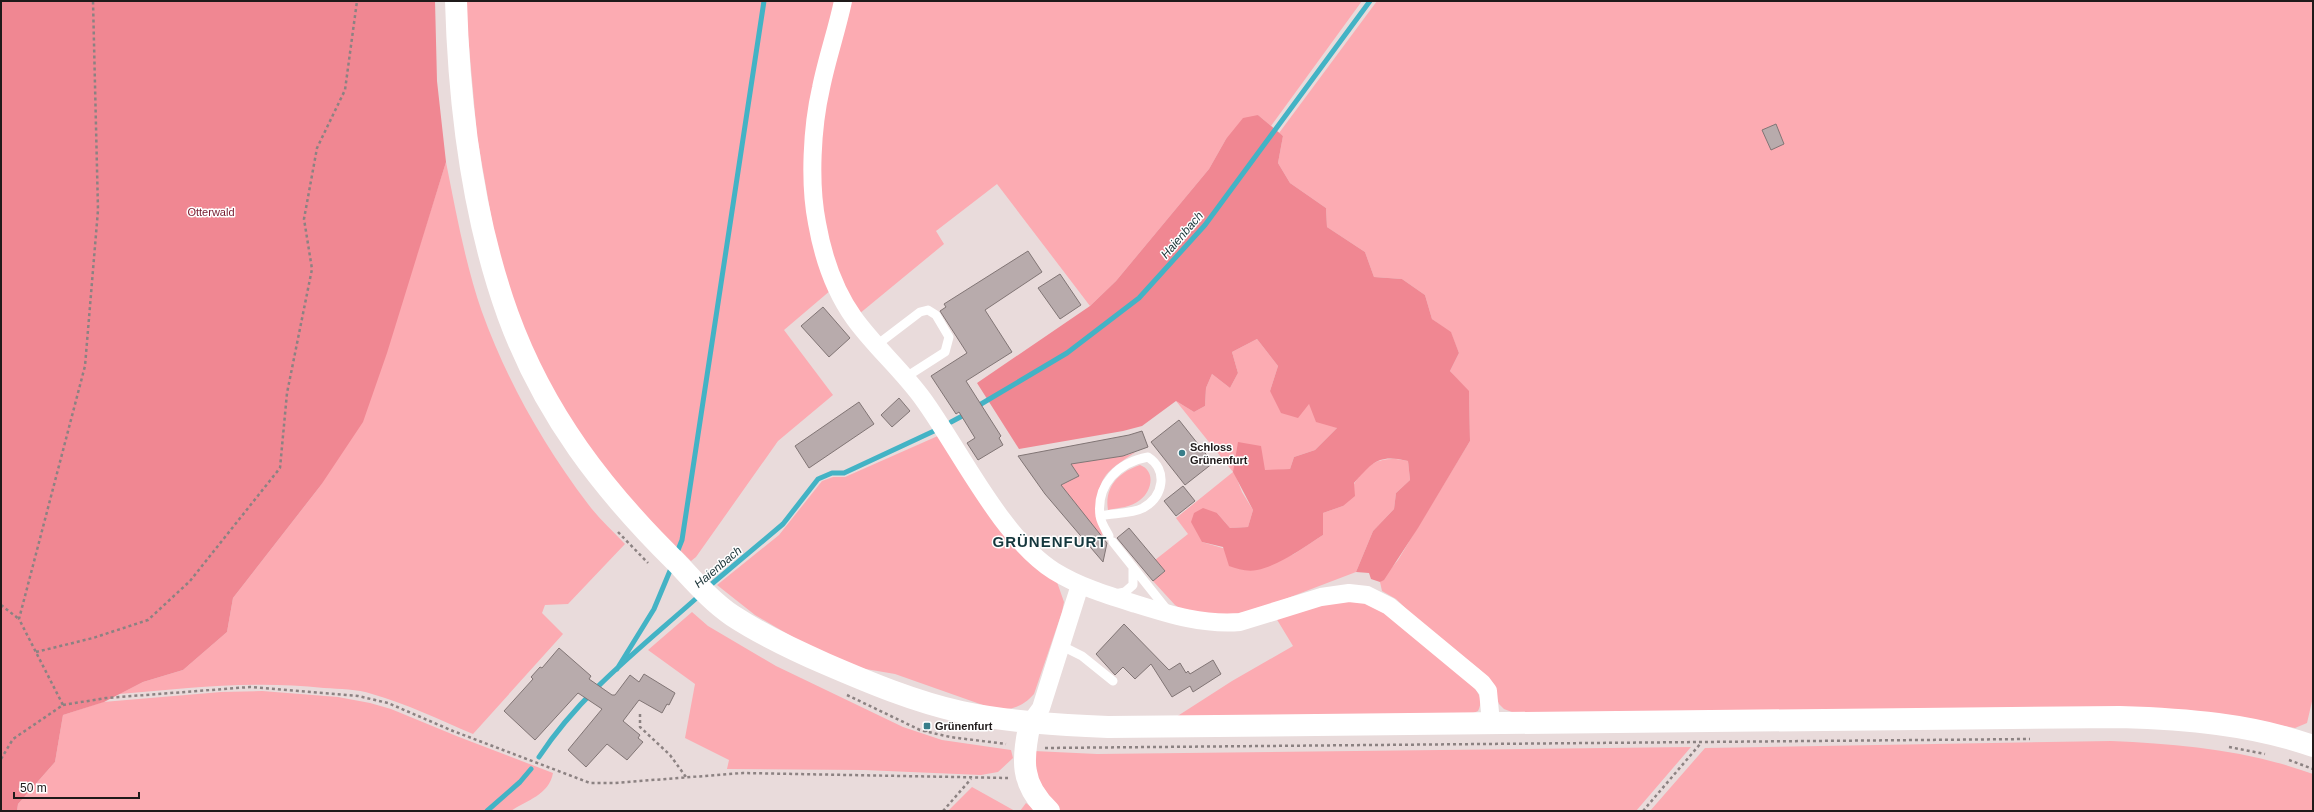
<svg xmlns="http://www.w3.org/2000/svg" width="2314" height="812" viewBox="0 0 2314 812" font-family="Arial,sans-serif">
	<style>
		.green { fill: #fcabb2 }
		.forest { fill: #f08792 }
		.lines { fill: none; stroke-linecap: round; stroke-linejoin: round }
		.stream { stroke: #43b3c5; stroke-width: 5 }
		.building { fill: #b8abac; stroke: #817575 }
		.path { stroke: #8c8282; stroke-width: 2.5; stroke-dasharray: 3 3; stroke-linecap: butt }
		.service { stroke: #fff; stroke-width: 9 }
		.minor { stroke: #fff; stroke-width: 18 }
		.tertiary { stroke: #fff; stroke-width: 22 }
		.poi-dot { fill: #387e8a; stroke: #fff; stroke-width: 1.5 }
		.labels { text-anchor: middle; stroke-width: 3; stroke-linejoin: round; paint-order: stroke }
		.park-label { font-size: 11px; fill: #75182c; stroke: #fff }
		.poi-label { font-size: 11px; font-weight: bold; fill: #1f1a1a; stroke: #fff; text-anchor: start }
		.water-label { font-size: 12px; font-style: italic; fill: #1d363a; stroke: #fff }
		.district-label { font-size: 15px; font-weight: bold; letter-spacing: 1px; fill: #15373d; stroke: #fff }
	</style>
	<rect width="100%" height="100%" fill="#e9dbdb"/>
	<path class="green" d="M465,1H836L812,97L831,290L784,330L833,395L778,441L696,557L691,561L623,494L559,404L533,352L513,302L496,244L477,136Z
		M851,1H1362L1271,126L1258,115L1226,139L1209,169L1116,281L1090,306L997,184L936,231L944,244L859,314C852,303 843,290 838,278C815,216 815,141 830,77C835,52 844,26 851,1Z
		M1377,1H2313V697L2307,723L2295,728L2218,714L2145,707L1517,714L1504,709L1499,704L1489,678L1479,669L1422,624L1396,599L1382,591L1380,582L1398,560L1470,441L1469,392L1450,371L1459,353L1451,333L1432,319L1425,295L1402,279L1374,277L1365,252L1327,227L1326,208L1290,183L1278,163L1283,136L1279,133Z
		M446,162C456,212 465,263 482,312C507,381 544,446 588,504C599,519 613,531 625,544L568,604L545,605L542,613L563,634L473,734C440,720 407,704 372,694C357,689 340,689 324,688C253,680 189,688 119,694L143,682L183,670L227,632L233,598L321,485L417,254Z
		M1257,339L1278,366L1270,391L1309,404L1337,428L1315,450L1294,457L1290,469L1235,474L1242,492L1253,510L1248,527L1230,528L1217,513L1202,542L1274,563L1294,554L1323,535V513L1343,506C1358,474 1369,452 1408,461L1410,480L1396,493L1394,509L1373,531L1356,572L1256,610L1228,615L1184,611L1175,605L1153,581L1165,571L1155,560L1188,534L1176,518L1233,472L1176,401L1194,412L1205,406L1206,388L1212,374L1230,388L1238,373L1232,352Z
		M940,435L1057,582L1064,602L1062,612L1034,694C1022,707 1014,709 997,710L895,674L854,667L808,646L755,615L717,585L779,535L822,481L833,477H845Z
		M1136,452C1127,458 1113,466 1106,475C1092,495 1097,518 1104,540L1061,485L1079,476L1071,464L1128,455Z
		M1140,465C1156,471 1152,491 1140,500C1132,507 1118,508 1108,510C1104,487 1119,472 1140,465Z
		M1360,601L1392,617L1473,686C1480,695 1483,700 1478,711L1471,714L1176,717L1232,681L1293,646L1276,618L1326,603Z
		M692,612L708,626L776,666L903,727L942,740L1011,750L1013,758L998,772L981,775L864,770L727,769L729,760L685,738L695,684L648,650Z
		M262,691L338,697L370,703L391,709L459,737L553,773C549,795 527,800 511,811H17L18,804L55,762L63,715L103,702L221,692Z
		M2111,741C2180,744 2247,750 2313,774V811H1650L1705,748Z
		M1691,747L1636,811H1060L1038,780L1034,751L1097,754Z
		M972,787L1015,811H948Z
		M1026,803L1036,811H1020Z"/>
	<path class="forest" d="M1,1H435L437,81L446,162L387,353L363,422L321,485L233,598L227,632L183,670L143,682L104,702L63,715L55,762L18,804L17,811H1Z
		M1258,115L1283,136L1278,163L1290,183L1326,208L1327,227L1365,252L1374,277L1402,279L1425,295L1432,319L1451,332L1459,353L1450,371L1469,391L1470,441L1418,528L1384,580L1380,582L1371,579L1369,573L1356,572L1373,531L1394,509L1396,493L1410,480L1408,461C1378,454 1373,462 1354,483L1355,496L1343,506L1323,513V535C1303,548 1280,565 1257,570C1247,572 1238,569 1229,566L1223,547L1202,542L1191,522L1194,513L1203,508L1217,513L1230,528L1248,527L1253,510L1233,472L1238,442L1261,446L1265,470L1290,469L1294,457L1315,450L1337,428L1316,422L1309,404L1298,418L1281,413L1270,391L1278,366L1257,339L1232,352L1238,373L1230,388L1212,374L1206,388L1205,406L1194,412L1176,401L1142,426L1123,431L1019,449L977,383L1090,306L1116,281L1209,169L1226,139L1243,118Z"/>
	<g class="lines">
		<path class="stream" d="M976,407L1067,353L1139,298L1205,225L1370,1
			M951,422L966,414
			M676,555L682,540L764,1
			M707,588L783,524L818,479L832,473H844L934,431
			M617,669L654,609L672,566
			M539,757C581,693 643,646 700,595
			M487,811L520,782L531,769"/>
	</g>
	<path class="building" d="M1776,124L1784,144L1771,150L1762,130Z
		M1028,251L1042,272L985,310L1012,352L966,381L1001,436L999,438L1003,445L978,460L967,443L975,438L959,412L956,414L931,376L967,353L940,311L946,307L944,304Z
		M1060,274L1081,305L1060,319L1038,288Z
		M823,307L850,338L829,357L801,326Z
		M899,398L910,411L892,427L881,415Z
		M859,402L874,424L809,468L795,446Z
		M1179,420L1213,463L1185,485L1151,442Z
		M1142,431L1148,447L1123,456L1071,464L1079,476L1061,485L1107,543L1103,562L1045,494L1018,456L1129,435Z
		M1183,486L1195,501L1176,516L1164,501Z
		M1129,528L1165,571L1153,581L1117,538Z
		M1124,624L1169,670L1180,663L1186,673L1188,671L1190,674L1213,660L1221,674L1193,692L1190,686L1172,697L1151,664L1135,679L1123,667L1115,675L1096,654Z
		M559,648L591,676L589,679L612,695H615L630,675L639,682L644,674L675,693L669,705L667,704L662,713L639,700L623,721L640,735L638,738L643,742L627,760L607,744L586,767L568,750L602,709L578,693L535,740L504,711L533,679L531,677L540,667L542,668Z"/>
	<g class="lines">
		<path class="path" d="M618,532L648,563
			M1,605L19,619
			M36,652L93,638L148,620L190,581L280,468L287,393L312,269L304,219L317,148L345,90L357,1
			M847,695L920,730L950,737L1006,744
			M63,705L106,698L250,687L358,696L388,703L453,731L590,783H614L743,773L1008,778
			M640,714V727L670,755L686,777
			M926,732L927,726
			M2229,747L2265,754
			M1045,748L2030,739
			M1,759L13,739L63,705L19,619L85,366L98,210L93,1
			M2289,760L2313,769
			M943,811L971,779
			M1643,811L1701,743"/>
		<path class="service" d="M878,344L920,312L928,310L936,315L949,337L945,352L906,377
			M1100,516C1114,513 1131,514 1143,508C1164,496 1168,470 1148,457C1119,462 1096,484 1100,516C1101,523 1106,530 1109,536
			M1113,542L1168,611
			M1115,594L1125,592L1133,585V567
			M1060,645L1082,656L1113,681"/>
		<path class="minor" d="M843,1C837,30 827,58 821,88C812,127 809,183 817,223C823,257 834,290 854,318C874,346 902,370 923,399C960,450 1001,537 1054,571C1080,587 1107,595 1136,604C1171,615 1204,625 1240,622L1321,597L1349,593L1367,595L1389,606L1482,683L1488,691L1491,723
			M1030,723L1041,708L1080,585"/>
		<path class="tertiary" d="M456,1C459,107 472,215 508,315C544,414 603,490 677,563C694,581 712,602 733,616C762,635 794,650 826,664C870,683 913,701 961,712C1009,722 1059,725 1108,727L2120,717C2185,719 2251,724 2313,746
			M1030,723C1022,759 1020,784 1049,811"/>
	</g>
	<g class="poi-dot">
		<circle cx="1182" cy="453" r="4"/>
		<rect x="923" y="722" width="8" height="8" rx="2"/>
	</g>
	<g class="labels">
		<g class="park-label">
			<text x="211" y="216">Otterwald</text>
		</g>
		<g class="poi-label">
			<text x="1190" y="451">Schloss<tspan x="1190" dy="13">Grünenfurt</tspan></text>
			<text x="935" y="730">Grünenfurt</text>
		</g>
		<g class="water-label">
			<text transform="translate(1182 235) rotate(-49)" y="4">Haienbach</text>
			<text transform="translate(718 567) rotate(-40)" y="4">Haienbach</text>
		</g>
		<g class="district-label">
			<text x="1050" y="547">GRÜNENFURT</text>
		</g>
	</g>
	<rect width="2314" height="812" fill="none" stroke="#1f1a1a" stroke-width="4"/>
	<path d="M14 792v6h125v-6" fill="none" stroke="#1f1a1a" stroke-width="2"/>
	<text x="20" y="792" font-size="12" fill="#1f1a1a" stroke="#ffffff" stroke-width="3" paint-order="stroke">50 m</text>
</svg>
